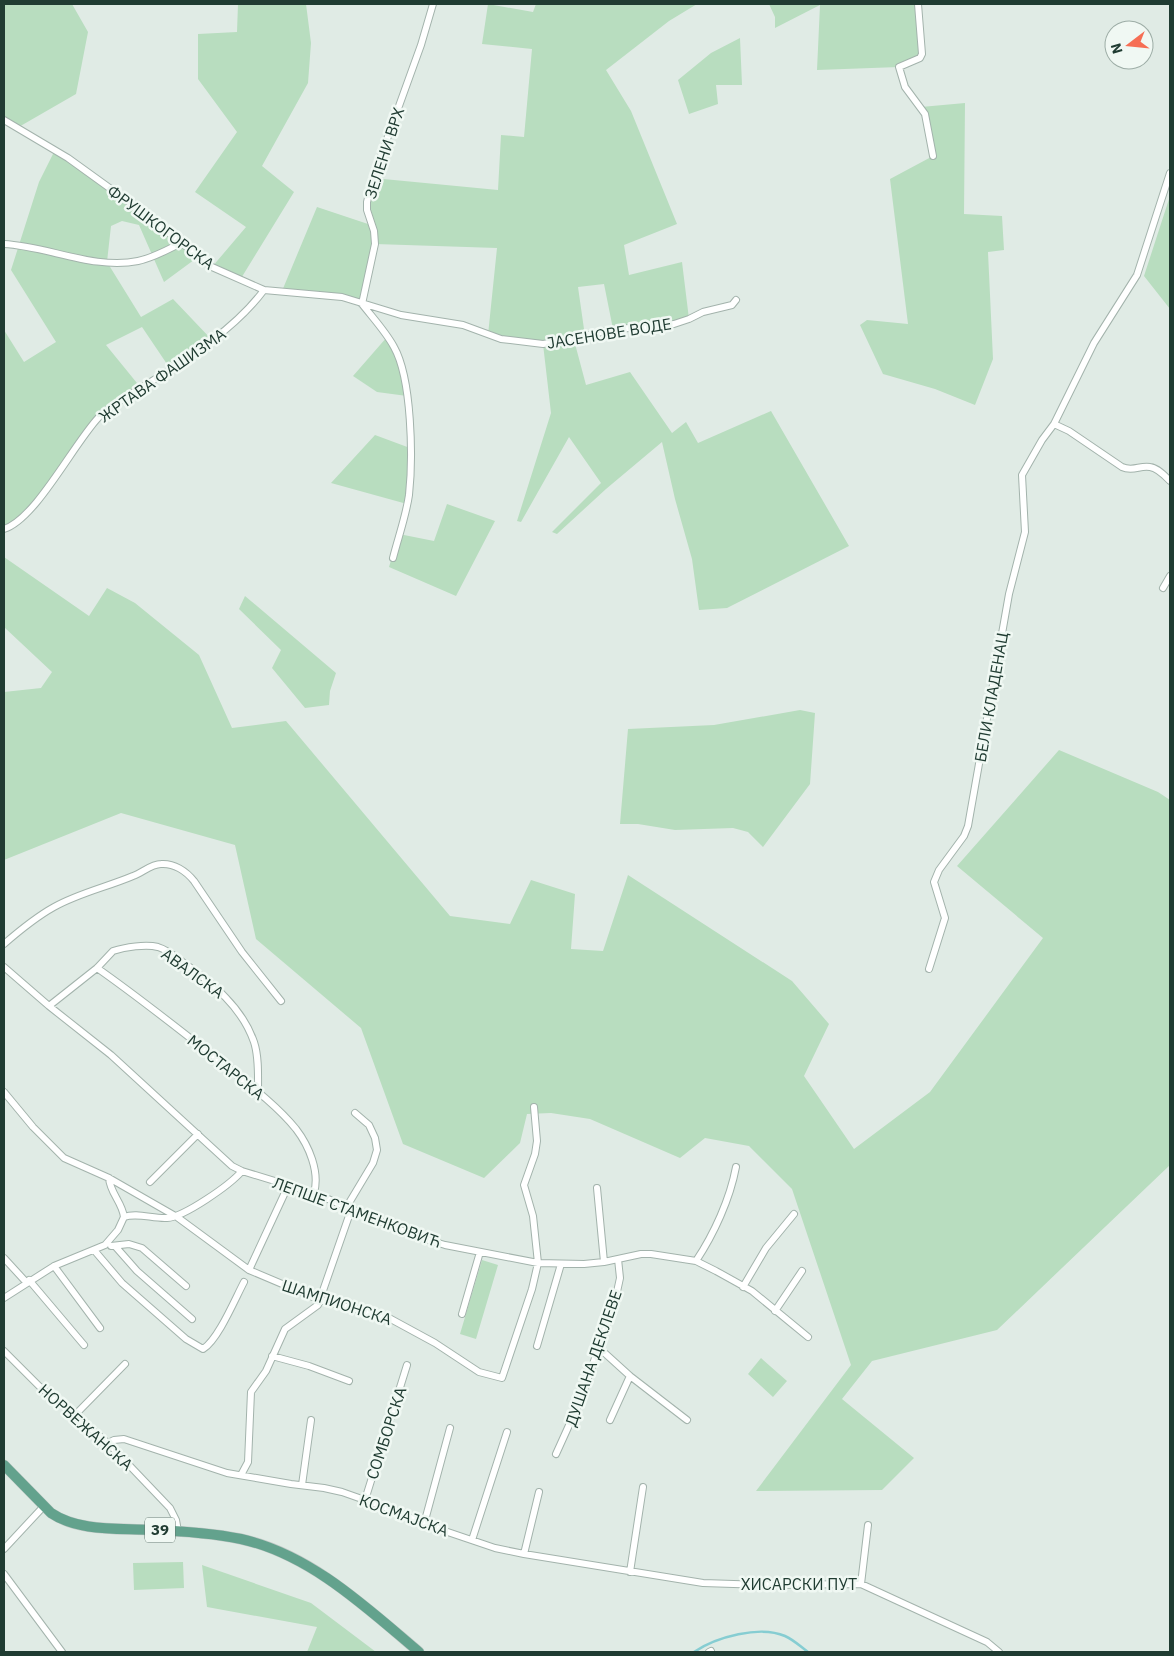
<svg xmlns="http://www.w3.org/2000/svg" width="1174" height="1656" viewBox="0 0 1174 1656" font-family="'IBM Plex Sans',sans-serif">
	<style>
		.green { fill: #b8ddbf }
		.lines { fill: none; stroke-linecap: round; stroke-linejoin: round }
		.stream { stroke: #86cdd2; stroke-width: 2.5 }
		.street-casing { stroke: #a3b3ac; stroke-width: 8 }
		.primary-casing { stroke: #c1c8c6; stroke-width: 11 }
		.street { stroke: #fff; stroke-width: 6 }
		.primary { stroke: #63a28d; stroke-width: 10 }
		.labels { text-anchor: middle; stroke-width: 5; stroke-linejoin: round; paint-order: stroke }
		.shield { fill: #f0f8f3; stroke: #5e746c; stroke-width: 1 }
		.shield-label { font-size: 15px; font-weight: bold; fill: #203c32 }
		.street-label { font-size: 16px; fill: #203c32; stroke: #f0f8f3 }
	</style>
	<rect width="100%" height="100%" fill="#e0ebe5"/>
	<path class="green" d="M4,4H72L88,32L76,94L17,128L4,120Z
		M238,4H306L311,43L308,83L262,166L294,192L240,280L212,267L246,227L195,192L237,132L198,79V34L237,32Z
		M488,4L533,12L536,4H697L669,21L606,70L631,111L677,224L624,245L629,275L682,262L689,319L613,329L604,284L578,287L585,336L574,340L586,385L630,372L672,433L686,422L698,443L771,411L849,546L727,608L699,610L692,559L675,499L662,442L606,489L557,534L552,532L601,483L569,437L521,522L517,521L551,413L543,344L488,335L497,248L375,244L362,304L342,297L282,291L317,207L371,225L367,210L373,178L498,190L501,135L524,137L532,49L482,44Z
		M769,4H918L922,54L899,67L817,70L820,5L775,28V17Z
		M740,38L742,85H716L718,104L689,114L678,80L711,53Z
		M965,103L964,214L1002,216L1004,250L988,252L993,359L975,405L935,389L883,374L860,325L867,320L908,324L890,179L933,156L921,107Z
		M55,150L68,158L198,257L164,282L139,225L122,221L111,226L107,262L141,317L173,299L212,340L171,370L142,327L106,345L141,388L101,415L31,508L4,529V330L24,362L56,342L11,270L39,182Z
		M1170,196V309L1144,276Z
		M387,337L395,348L407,396L377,392L353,376Z
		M375,435L410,448L407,504L331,483Z
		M447,504L495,521L456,596L389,567L399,534L434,541Z
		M4,557L89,616L107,588L135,603L199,655L232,728L286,721L450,916L510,924L531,880L575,894L571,949L603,951L628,875L792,981L829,1024L804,1076L854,1149L930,1092L1043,938L957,866L1059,750L1158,792L1170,800V1165L997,1330L872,1361L842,1399L914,1458L882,1490L756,1491L851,1365L792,1189L749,1146L705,1138L680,1158L590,1119L551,1113L527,1114L520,1143L484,1178L403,1144L361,1028L256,939L235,845L121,813L4,860V692L41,688L52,672L4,627Z
		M245,596L336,673L330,691L329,705L305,708L272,668L281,650L239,609Z
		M800,710L815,713L810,784L763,847L748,832L733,828L675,830L638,824H620L628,729L714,725Z
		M482,1260L498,1265L476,1339L460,1334Z
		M761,1358L787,1381L773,1397L748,1374Z
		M183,1562L184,1588L134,1590L133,1563Z
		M202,1565L311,1603L376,1652H307L317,1627L207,1607Z"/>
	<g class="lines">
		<path class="stream" d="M694,1652C716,1637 760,1625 785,1636C794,1640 801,1647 808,1652"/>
		<g class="street-casing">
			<path id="street" d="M918,4L922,54L920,58L899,67L905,87L925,114L933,156
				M4,120L68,158L140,210L212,267L264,290L342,297L401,315L463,325L501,339L543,344L574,339L613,329L649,327L674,324L689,319L703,312L732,305L736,300
				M4,244C47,246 94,270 138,261C153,258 167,250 181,243
				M362,304L375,244L374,231L367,210V202L373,178L421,45L433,4
				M362,304C373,318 386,332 394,347C412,379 413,458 409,495C406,516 398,538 393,558
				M1054,424L1069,431L1122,467C1133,472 1140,465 1150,467C1158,468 1165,476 1170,481
				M4,529C36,519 74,443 99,417C111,404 134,393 149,383C189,358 236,328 264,290
				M1163,588L1170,576
				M4,944C19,931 36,917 54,907C79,893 107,887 133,876C142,873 151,864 161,864C174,863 186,871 194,881L242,952L281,1001
				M4,967L49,1006L111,1055L232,1166L242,1171L314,1193L412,1235L445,1245L538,1263L584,1264L604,1262L641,1254H651L696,1261L716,1271L752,1291L808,1337
				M97,968C137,996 175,1026 213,1056C241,1079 273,1101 296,1129C309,1146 320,1172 314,1193
				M929,969L945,918L934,882L939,870L964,836L968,826L1009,594L1025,532L1022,475L1042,440L1054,424L1094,343L1137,275L1170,173
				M49,1006L97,968L113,951C125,947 146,944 158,947C168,950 176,957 184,963C213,984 242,1007 254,1042C259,1057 258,1076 258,1092
				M4,1092L33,1127L64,1158L109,1178L177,1217L249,1270L320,1300L389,1318L435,1343L479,1372L502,1378L532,1289L538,1263L533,1216L524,1185L535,1154L537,1141L534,1107
				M109,1178C110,1193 122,1202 124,1217
				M150,1182L198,1134
				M597,1188L604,1262
				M346,1208L373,1163L377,1150L375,1138L369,1125L355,1113
				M111,1246L129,1244L142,1248L186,1286
				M115,1246L137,1271L192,1319
				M94,1250L122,1283L186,1339L203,1349C218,1340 235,1299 244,1282
				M4,1258L26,1282
				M696,1261C714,1234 730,1199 736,1167
				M54,1266L100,1328
				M249,1270L288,1186
				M29,1280L84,1345
				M743,1287L766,1248L794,1214
				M4,1298L54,1266L105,1245L118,1230L124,1217C137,1212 153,1219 167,1218C184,1217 230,1185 242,1171
				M775,1311L802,1271
				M462,1314L480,1252
				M537,1346L561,1264
				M598,1347L630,1376L687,1420
				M4,1351L39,1386L108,1443L170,1508L176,1520L178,1531
				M272,1356L309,1366L349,1381
				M74,1416L125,1364
				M610,1420L630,1376
				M108,1443L114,1440L124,1439L227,1473L291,1484L324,1488L342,1492L393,1510L424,1524L495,1548L524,1554L703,1583L764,1585L861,1584L987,1642L999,1652
				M556,1454L580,1401L615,1301L620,1278L618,1259
				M241,1475L248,1462L251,1392L266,1371L285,1329L318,1305L351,1210
				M302,1485L311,1420
				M365,1500L407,1365
				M424,1524L450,1428
				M472,1540L507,1432
				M4,1549L44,1506
				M524,1554L539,1492
				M630,1572L643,1487
				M4,1574L62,1652
				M861,1584L868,1525
				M709,1652L711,1651"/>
		</g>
		<g class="primary-casing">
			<path id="primary" d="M4,1465L51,1513C79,1532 119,1528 151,1530C181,1531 212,1533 241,1539C310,1554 367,1608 419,1652"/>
		</g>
		<use href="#street" class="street"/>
		<use href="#primary" class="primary"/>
	</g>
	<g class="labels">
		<rect class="shield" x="145" y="1517.5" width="30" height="25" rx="4"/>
		<g class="shield-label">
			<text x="160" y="1535">39</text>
		</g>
		<g class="street-label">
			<text transform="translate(384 153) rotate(-72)" y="6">ЗЕЛЕНИ ВРХ</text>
			<text transform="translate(161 227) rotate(37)" y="6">ФРУШКОГОРСКА</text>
			<text transform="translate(609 333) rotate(-9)" y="6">ЈАСЕНОВЕ ВОДЕ</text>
			<text transform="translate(162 375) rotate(-35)" y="6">ЖРТАВА ФАШИЗМА</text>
			<text transform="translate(991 697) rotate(-80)" y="6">БЕЛИ КЛАДЕНАЦ</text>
			<text transform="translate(193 973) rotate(36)" y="6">АВАЛСКА</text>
			<text transform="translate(226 1067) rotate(39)" y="6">МОСТАРСКА</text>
			<text transform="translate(357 1212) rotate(20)" y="6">ЛЕПШЕ СТАМЕНКОВИЋ</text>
			<text transform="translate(337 1302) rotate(18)" y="6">ШАМПИОНСКА</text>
			<text transform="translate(593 1358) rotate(-71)" y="6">ДУШАНА ДЕКЛЕВЕ</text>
			<text transform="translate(86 1427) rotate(42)" y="6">НОРВЕЖАНСКА</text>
			<text transform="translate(386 1433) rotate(-72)" y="6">СОМБОРСКА</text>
			<text transform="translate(404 1515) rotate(20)" y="6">КОСМАЈСКА</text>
			<text x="799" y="1590">ХИСАРСКИ ПУТ</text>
		</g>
	</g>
	<rect width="1174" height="1656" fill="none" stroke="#203c32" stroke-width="10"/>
	<g transform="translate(1129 45) rotate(254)"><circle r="24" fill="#f0f8f3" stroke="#9dada6"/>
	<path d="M0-4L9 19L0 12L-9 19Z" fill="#f66e54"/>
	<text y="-8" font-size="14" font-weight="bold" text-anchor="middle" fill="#203c32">N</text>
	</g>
</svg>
